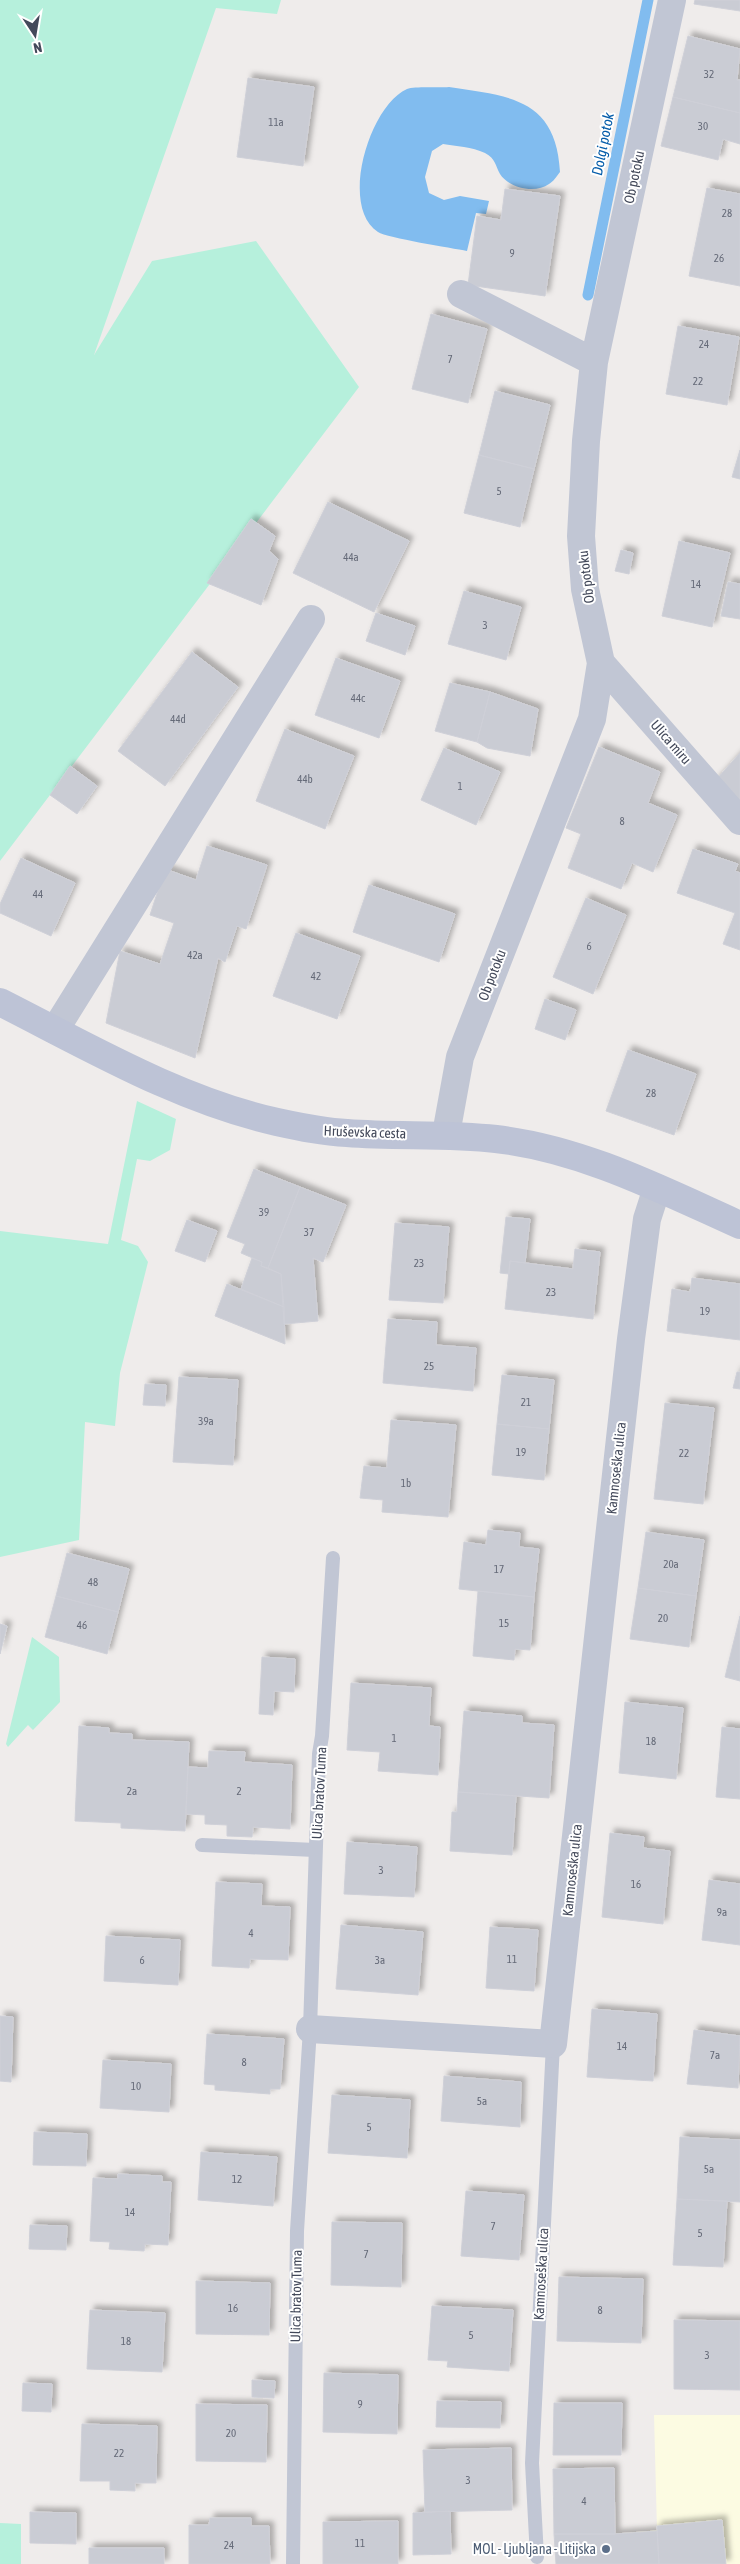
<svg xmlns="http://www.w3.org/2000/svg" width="740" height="2564" viewBox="0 0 740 2564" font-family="'Asap Condensed',sans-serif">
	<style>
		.commercial { fill: #fcfbe2 }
		.green { fill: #b6f0dc }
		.water { fill: #81bcef }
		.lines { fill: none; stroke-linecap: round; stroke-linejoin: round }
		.stream { stroke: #81bcef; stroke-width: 11 }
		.building { fill: #caccd4; stroke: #cfd0d8; filter: url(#shadow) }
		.lane { stroke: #c1c6d4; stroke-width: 14 }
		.street { stroke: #c1c6d4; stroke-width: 28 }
		.secondary { stroke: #bdc3d6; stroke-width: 28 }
		.service-dot { fill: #5c6f8a; stroke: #fff; stroke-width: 2 }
		.labels { text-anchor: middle; stroke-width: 4; stroke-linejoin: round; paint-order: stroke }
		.number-label { font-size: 11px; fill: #656a78 }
		.street-label { font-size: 14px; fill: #43495a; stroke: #fff }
		.service-label { font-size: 14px; fill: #4e5e75; stroke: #fff; text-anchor: end }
		.water-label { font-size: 15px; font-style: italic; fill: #065daa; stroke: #fff }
	</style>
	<defs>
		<filter id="shadow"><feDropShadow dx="4.5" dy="-4.5" stdDeviation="2.5" flood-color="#0004"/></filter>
	</defs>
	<rect width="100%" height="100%" fill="#efeceb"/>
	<path class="commercial" d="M654,2415H740V2564H556L554,2534H615L657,2530Z"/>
	<path class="green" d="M0,0H281L277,14L216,8L94,355L152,261L256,241L359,387L0,861Z
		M137,1101L176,1119L170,1150L150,1161L137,1159L121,1240L138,1246L148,1262L120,1373L115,1426L85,1422L79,1540L0,1557V1231L108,1244Z
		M32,1637L59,1657L60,1702L33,1730L28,1725L8,1747L6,1744Z
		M0,2523L21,2524V2564H0Z"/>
	<path class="water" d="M449,87C509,96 556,98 560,172C557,176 553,182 549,184C535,194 509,188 500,174C495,165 496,159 485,153C472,147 456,146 443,144L432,151L425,177L429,193L444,200L460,196L489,201L486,214L476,213L467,251C452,248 387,238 378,232C339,207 369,106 407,89C415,86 439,88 449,87Z"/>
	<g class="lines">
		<path class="stream" d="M588,295L648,0"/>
	</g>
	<path class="building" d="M695,0H740V11L694,4Z
		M688,36L740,49L737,80H740V113L673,97Z
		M248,78L314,87L303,166L237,157Z
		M673,97L740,113V144L723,139L718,160L661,146Z
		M707,188L740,194V286L689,276Z
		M505,189L560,196L545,296L468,285L477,216L501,220Z
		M431,314L487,329L468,403L412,389Z
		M678,326L739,337L727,405L666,394Z
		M495,391L550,405L534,469L479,455Z
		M740,450V479L732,477Z
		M479,455L534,469L520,527L464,513Z
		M328,502L409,541L374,612L293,573Z
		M251,519L275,536L269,551L278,559L261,605L207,583Z
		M679,541L730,553L712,627L662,616Z
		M621,550L633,553L629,574L615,571Z
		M728,582L740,584V619L721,616Z
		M464,591L521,607L506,660L448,644Z
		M376,613L415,626L405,655L366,641Z
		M192,652L238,687L165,786L118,751Z
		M336,658L400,681L379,738L315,715Z
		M450,683L490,692L477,742L435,731Z
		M490,692L538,709L530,756L487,748L477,742Z
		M285,729L354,756L325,829L256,801Z
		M599,747L660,772L648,803L677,815L653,872L632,863L621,889L568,868L581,834L566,828Z
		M444,748L500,772L476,825L421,800Z
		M740,753V806L714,782Z
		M70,766L97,786L77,814L50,795Z
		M207,846L267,865L246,929L237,926L225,962L218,958L195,1058L106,1023L120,951L160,964L174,923L150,915L165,869L196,880Z
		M693,849L738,864L735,871L740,873V950L723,944L735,913L677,893Z
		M21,858L75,883L51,936L0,913V904Z
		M369,885L455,914L439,962L353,932Z
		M586,898L626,915L593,994L553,977Z
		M296,933L360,956L337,1019L273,996Z
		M545,999L576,1010L565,1040L535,1029Z
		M628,1050L696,1074L674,1135L606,1111Z
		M254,1169L300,1187L268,1268L261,1266L262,1262L241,1253L245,1244L227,1237Z
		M300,1187L346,1205L323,1262L313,1258L318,1321L284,1324L281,1274L268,1268Z
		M506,1217L530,1219L525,1263L510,1261L509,1274L500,1273Z
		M187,1220L217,1231L205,1262L175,1251Z
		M395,1223L449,1227L443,1303L389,1300Z
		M575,1249L600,1252L593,1319L505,1309L510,1261L573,1269Z
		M252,1258L262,1262L261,1266L281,1274L284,1307L241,1289Z
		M692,1278L740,1284V1340L667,1331L672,1289L690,1292Z
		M227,1284L284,1307L285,1344L215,1316Z
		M388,1319L437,1322L436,1345L476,1348L473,1391L383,1383Z
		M737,1372H740V1389L733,1388Z
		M502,1375L554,1380L549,1429L497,1424Z
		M179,1377L238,1380L233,1465L173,1462Z
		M145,1384L166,1385L165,1406L143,1405Z
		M665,1403L714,1408L703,1504L654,1499Z
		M391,1420L456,1425L448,1517L382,1512L383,1500L360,1498L364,1466L387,1468Z
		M497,1424L549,1429L544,1480L492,1475Z
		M488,1530L520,1533L519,1547L539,1549L534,1597L459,1589L464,1542L486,1545Z
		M646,1532L704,1540L696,1596L638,1588Z
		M67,1553L129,1569L118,1612L56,1596Z
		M638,1588L696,1596L689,1647L630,1639Z
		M478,1591L534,1597L530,1650L515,1649L514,1660L473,1656Z
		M56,1596L118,1612L107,1654L45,1637Z
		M740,1616V1681L725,1677Z
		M0,1624L7,1626L0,1654Z
		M262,1657L295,1659L294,1692L274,1691L273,1715L259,1714Z
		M351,1683L431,1688L429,1726L440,1727L438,1775L378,1771L380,1752L347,1750Z
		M625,1702L683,1708L676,1779L619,1773Z
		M464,1711L522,1716V1723L554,1725L549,1798L458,1792Z
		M79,1726L109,1728V1733L132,1734V1740L189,1742L185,1831L121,1828V1823L75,1821Z
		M722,1727L740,1729V1799L716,1797Z
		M209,1751L245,1752L244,1762L292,1765L290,1829L253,1827L252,1837L227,1836V1825L205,1824V1815L186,1814L188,1767L208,1768Z
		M458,1792L516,1796L512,1855L450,1851L452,1812H457Z
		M610,1833L644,1837L643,1848L670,1851L663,1924L602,1917Z
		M347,1842L417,1847L414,1897L344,1894Z
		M709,1880L740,1884V1945L702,1940Z
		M216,1882L262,1884L261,1906L290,1907L288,1960L250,1959L249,1968L212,1966Z
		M341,1925L423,1932L418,1995L336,1989Z
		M490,1927L538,1930L534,1991L486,1988Z
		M106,1936L180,1940L178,1985L104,1981Z
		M592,2009L657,2014L653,2081L587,2077Z
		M0,2016L13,2017L11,2082L0,2081Z
		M694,2030L740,2036L738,2088L687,2084Z
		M207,2034L284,2039L280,2089H270V2094L215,2090V2085L204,2084Z
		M103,2060L171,2064L169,2112L100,2108Z
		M444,2076L521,2082L520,2127L441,2121Z
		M332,2095L410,2100L407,2158L328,2153Z
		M34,2132L87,2134L86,2166L33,2165Z
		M680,2137L740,2140V2202L677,2199Z
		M201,2152L277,2157L273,2206L198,2200Z
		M118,2174L162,2176V2182H171L168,2245L145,2244L144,2251L109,2249L110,2242L90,2241L93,2178L118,2179Z
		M466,2191L524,2195L519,2260L461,2256Z
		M677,2199L727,2201L723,2267L673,2265Z
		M332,2222L402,2223L401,2287L331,2285Z
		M30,2225L67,2226L66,2250L29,2249Z
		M559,2277L643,2279L641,2343L557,2341Z
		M196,2281L270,2283L269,2335L196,2334Z
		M432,2306L513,2310L509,2371L447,2367L448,2361L428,2360Z
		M90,2310L165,2313L162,2372L87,2369Z
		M674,2320L740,2321V2390L674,2389Z
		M324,2373L398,2375L397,2434L323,2432Z
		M252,2380L275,2381L274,2398L252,2397Z
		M23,2383L52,2384L51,2412L22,2411Z
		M437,2401L501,2402L500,2428L436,2427Z
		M554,2403H622L621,2455H553Z
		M196,2404L267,2405L266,2462L196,2461Z
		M82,2424L157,2426L156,2483H135V2491L110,2490V2481H80Z
		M511,2448L512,2510L425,2512L423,2450Z
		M614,2468L615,2534H554L553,2469Z
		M450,2511L451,2554L413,2555V2513Z
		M30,2512L76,2513V2544L30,2543Z
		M210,2518H251V2526H269L270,2564H189V2525H209Z
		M722,2520L726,2564H659L657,2526Z
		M398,2521V2564H323V2522Z
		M657,2531L659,2564H556L554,2534H615Z
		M89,2548H164V2564H89Z"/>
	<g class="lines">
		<path class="lane" d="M202,1845L315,1850
			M537,2557L532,2463L553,2044
			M293,2564L297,2231L310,2029L319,1754L322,1736L333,1558"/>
		<path class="street" d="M461,294L594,362
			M601,663L740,821
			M55,1030L311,619
			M446,1134L460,1057L592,719L601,663L585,589L581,536L586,441L594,362L672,0
			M310,2029L553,2044L631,1339L647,1219L657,1188"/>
		<path class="secondary" d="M0,1002C89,1047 179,1100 277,1122C300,1127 323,1132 347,1133C397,1137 446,1133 496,1139C583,1149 662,1190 740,1225"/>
	</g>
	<circle class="service-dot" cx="606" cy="2549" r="5"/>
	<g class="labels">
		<g class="number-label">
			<text x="709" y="78">32</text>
			<text x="276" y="126">11a</text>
			<text x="703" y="130">30</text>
			<text x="727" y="217">28</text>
			<text x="512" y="257">9</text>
			<text x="719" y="262">26</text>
			<text x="704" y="348">24</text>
			<text x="450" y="363">7</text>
			<text x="698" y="385">22</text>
			<text x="499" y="495">5</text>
			<text x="351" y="561">44a</text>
			<text x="696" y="588">14</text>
			<text x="485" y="629">3</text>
			<text x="358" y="702">44c</text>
			<text x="178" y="723">44d</text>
			<text x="305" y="783">44b</text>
			<text x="460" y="790">1</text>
			<text x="622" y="825">8</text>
			<text x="38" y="898">44</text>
			<text x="589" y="950">6</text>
			<text x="195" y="959">42a</text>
			<text x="316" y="980">42</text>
			<text x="651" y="1097">28</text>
			<text x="264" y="1216">39</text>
			<text x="309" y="1236">37</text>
			<text x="419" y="1267">23</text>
			<text x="551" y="1296">23</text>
			<text x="705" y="1315">19</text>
			<text x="429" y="1370">25</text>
			<text x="526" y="1406">21</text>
			<text x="206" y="1425">39a</text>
			<text x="521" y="1456">19</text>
			<text x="684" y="1457">22</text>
			<text x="406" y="1487">1b</text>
			<text x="671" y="1568">20a</text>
			<text x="499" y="1573">17</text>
			<text x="93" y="1586">48</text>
			<text x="663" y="1622">20</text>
			<text x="504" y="1627">15</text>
			<text x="82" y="1629">46</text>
			<text x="394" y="1742">1</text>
			<text x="651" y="1745">18</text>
			<text x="132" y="1795">2a</text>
			<text x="239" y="1795">2</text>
			<text x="381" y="1874">3</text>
			<text x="636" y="1888">16</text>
			<text x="722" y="1916">9a</text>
			<text x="251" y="1937">4</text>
			<text x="512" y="1963">11</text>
			<text x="142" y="1964">6</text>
			<text x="380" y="1964">3a</text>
			<text x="622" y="2050">14</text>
			<text x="715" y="2059">7a</text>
			<text x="244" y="2066">8</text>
			<text x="136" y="2090">10</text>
			<text x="482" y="2105">5a</text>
			<text x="369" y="2131">5</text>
			<text x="709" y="2173">5a</text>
			<text x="237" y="2183">12</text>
			<text x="130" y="2216">14</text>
			<text x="493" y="2230">7</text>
			<text x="700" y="2237">5</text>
			<text x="366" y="2258">7</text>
			<text x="233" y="2312">16</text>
			<text x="600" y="2314">8</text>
			<text x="471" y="2339">5</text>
			<text x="126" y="2345">18</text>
			<text x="707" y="2359">3</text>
			<text x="360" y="2408">9</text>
			<text x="231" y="2437">20</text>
			<text x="119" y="2457">22</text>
			<text x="468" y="2484">3</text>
			<text x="584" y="2505">4</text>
			<text x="360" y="2547">11</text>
			<text x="229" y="2549">24</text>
		</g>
		<g class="street-label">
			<text transform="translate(634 177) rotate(-78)" y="5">Ob potoku</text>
			<text transform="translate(586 577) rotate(-97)" y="5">Ob potoku</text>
			<text transform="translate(671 742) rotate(49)" y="5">Ulica miru</text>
			<text transform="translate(492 975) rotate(-69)" y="5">Ob potoku</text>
			<text transform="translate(365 1132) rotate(2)" y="5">Hruševska cesta</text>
			<text transform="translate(616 1468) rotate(-84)" y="5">Kamnoseška ulica</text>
			<text transform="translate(319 1793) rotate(-87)" y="5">Ulica bratov Tuma</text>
			<text transform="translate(572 1870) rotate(-84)" y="5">Kamnoseška ulica</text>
			<text transform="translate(541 2274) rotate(-87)" y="5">Kamnoseška ulica</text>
			<text transform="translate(296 2296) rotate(-89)" y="5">Ulica bratov Tuma</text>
		</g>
		<g class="service-label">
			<text x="596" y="2554">MOL - Ljubljana - Litijska</text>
		</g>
		<g class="water-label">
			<text transform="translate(603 144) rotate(-79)" y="5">Dolgi potok</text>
		</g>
	</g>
	<g transform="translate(35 35) rotate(168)" stroke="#ffffff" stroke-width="4" paint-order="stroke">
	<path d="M0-4L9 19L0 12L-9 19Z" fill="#43495a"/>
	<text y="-8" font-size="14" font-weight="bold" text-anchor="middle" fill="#43495a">N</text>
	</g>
</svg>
